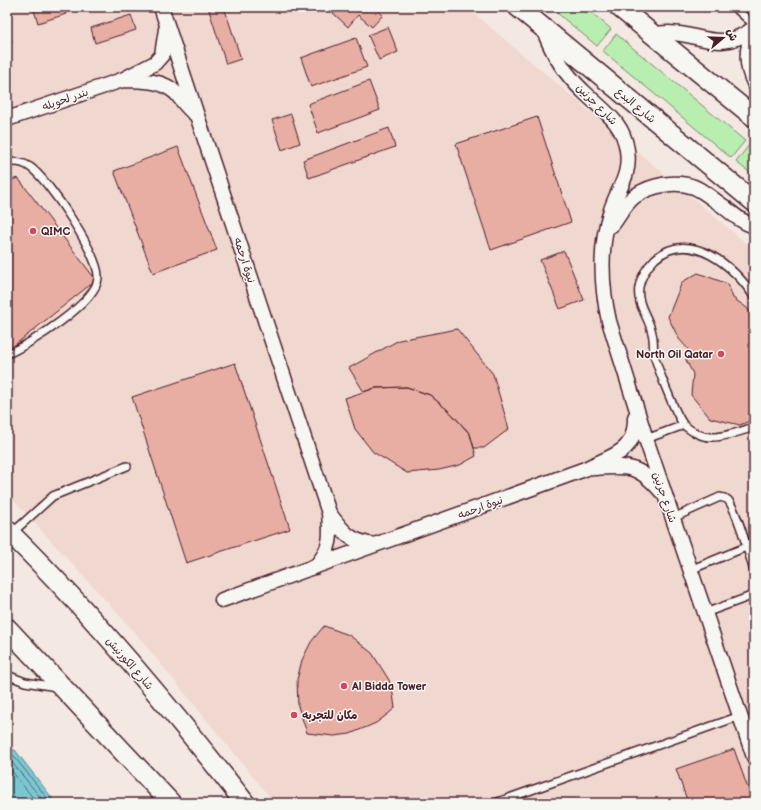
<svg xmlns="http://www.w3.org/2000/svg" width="761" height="810" viewBox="0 0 761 810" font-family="'Balsamiq Sans','Playpen Sans Arabic',sans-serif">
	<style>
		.built { fill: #f0d7cf }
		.green { fill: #b8eeb0; stroke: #81866e }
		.water { fill: #79c9d4; stroke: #668590 }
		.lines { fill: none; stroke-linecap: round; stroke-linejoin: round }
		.shore { stroke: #5d636f; stroke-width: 1 }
		.building { fill: #e8aea3; stroke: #4a1f2b }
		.service-casing { stroke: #4a1f2b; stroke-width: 10 }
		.minor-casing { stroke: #4a1f2b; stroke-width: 17 }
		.secondary-casing { stroke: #4a1f2b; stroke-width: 22 }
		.service { stroke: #f6f6f2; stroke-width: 7 }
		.minor { stroke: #f6f6f2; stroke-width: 14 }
		.secondary { stroke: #f6f6f2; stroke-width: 19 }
		.poi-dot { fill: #d1495b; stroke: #f6f6f2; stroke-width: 1.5 }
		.labels { text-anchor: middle; stroke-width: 3; stroke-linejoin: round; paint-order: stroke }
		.street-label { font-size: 11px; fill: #4a1f2b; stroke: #f6f6f2 }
		.poi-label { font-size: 11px; font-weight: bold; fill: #4a1f2b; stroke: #f6f6f2; text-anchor: start }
	</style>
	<rect width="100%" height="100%" fill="#f3e8e2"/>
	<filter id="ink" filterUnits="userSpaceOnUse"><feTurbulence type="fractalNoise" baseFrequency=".025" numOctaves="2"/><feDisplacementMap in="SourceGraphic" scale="8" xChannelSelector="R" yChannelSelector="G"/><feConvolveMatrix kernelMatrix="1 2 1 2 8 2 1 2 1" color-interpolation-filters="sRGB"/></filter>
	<g filter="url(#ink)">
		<path class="built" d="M7,7H466L754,250V803H275L133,630L7,493Z"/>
		<path class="green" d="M550,7H585L611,29L597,46Z
			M616,34L745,141L731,158L603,51Z
			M749,145L754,149V176L736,162Z"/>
		<path class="water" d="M7,750H15L56,803H7Z"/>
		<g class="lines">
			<path class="shore" d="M7,754L13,755L51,803
				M7,759L10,760L45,803
				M7,765L37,803"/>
		</g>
		<path class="building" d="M33,7H64L66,14L38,23Z
			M208,7H224L241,59L226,64Z
			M339,7H374L383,15L372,27L358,15L348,27L333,13Z
			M131,15L136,30L95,43L91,28Z
			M7,26L12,42L7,43Z
			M388,27L398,52L379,60L368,35Z
			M356,38L367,67L311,87L301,58Z
			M369,81L380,110L318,133L308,104Z
			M291,114L300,143L282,150L272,120Z
			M537,117L571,222L491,250L456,144Z
			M389,128L395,147L309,178L303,160Z
			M178,147L217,250L153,273L114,171Z
			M18,178L96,280L11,348L7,349V181Z
			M564,251L584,300L560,309L540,260Z
			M698,273L728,284L733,298L747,308L754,317V419L740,425L710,418L691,395L693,374L686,360L688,349L679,339L668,317L682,282Z
			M457,329L493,374L509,429L484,448H474L470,434L451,413L430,395L407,387L375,388L364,392L349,368L399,340Z
			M235,363L290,529L186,563L132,397Z
			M407,387L430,395L451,413L470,434L476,456L460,465L439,470L407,473L373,452L355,429L345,398L375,388Z
			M324,626L349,635L372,653L389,680L393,694L395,708L388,714L376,723L350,734L334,736L307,733L298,706L297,680L302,660L311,642Z
			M734,749L753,803H688L676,769Z"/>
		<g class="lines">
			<g class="service-casing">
				<path id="service" d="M734,7L754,25
					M747,7L754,13
					M7,163C15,161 24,163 30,167C48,179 100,256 98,278C97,302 29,345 7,354
					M754,297C735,266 689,228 655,259C647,267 641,276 639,287C636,305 649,317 652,333C654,340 653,347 654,354C657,367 677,419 685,426C692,432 704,438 713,437C726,437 741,431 754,427
					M646,439L684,425
					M673,518L720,497C723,498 726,498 728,500C738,512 749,555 754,571
					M11,534L53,496L127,466
					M690,570L746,547
					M705,613L754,595
					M7,675L25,682L57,687
					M495,803L740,716"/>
			</g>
			<g class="minor-casing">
				<path id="minor" d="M161,7L329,513C331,536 332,549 315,567
					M543,28C552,53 564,73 583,91C602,110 623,121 627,150C631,176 618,188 611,210C599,245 601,286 609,321L646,439L754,757
					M754,29C746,47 745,65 754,83
					M652,35C693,25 716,58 754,28
					M123,80C142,81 161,79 176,93C182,100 187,108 195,114
					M7,119L122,80L155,63L162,55L166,29
					M612,225C620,215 625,203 635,196C651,185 676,180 694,187C704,191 714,200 723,206C733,214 741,222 754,226
					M595,468C627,465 639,465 661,491
					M329,513C344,533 349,541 374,545
					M222,600L585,469C613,455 636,453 635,417"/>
			</g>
			<g class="secondary-casing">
				<path id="secondary" d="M518,7L754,202
					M619,7L754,117
					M7,530C93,614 171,708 245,803
					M7,628L171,803"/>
			</g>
			<use href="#service" class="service"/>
			<use href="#minor" class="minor"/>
			<use href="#secondary" class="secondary"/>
		</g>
	</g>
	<g class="poi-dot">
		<circle cx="33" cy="231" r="4"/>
		<circle cx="721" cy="354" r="4"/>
		<circle cx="344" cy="686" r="4"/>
		<circle cx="294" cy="715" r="4"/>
	</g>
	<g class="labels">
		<g class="street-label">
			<text transform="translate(65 99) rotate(-19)" y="4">بندر لحويله</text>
			<text transform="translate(597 104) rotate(45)" y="4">شارع جرنين</text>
			<text transform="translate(636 105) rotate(40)" y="4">شارع البدع</text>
			<text transform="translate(245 260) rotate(72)" y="4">نيوة ارحمه</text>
			<text transform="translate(665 497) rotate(71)" y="4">شارع جرنين</text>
			<text transform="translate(480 507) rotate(-20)" y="4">نيوة ارحمه</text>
			<text transform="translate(130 663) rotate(49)" y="4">شارع الكورنيش</text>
		</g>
		<g class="poi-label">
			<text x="41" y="235">QIMC</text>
			<text x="713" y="358" text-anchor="end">North Oil Qatar</text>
			<text x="352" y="690">Al Bidda Tower</text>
			<text x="302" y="719">مكان للتجربه</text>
		</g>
	</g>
	<rect width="761" height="810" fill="none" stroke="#f6f6f2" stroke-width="24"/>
	<rect x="12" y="12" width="737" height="786" fill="none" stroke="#4a1f2b" stroke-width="1.5" filter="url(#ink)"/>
	<g transform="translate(723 38) rotate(71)" stroke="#f6f6f2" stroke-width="3" paint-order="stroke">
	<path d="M0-3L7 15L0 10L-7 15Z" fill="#4a1f2b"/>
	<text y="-6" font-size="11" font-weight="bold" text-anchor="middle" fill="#4a1f2b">ش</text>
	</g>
</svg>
